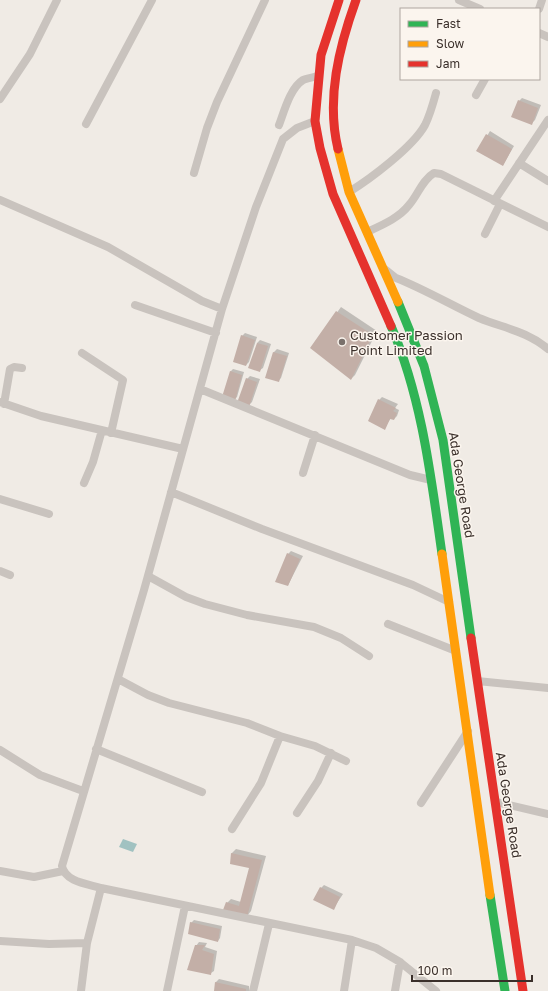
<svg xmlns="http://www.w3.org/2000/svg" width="548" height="991" viewBox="0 0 548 991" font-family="'Golos Text',sans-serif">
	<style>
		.water { fill: #a1c2c1 }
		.shadow { fill: #0003 }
		.building { fill: #c3afa7 }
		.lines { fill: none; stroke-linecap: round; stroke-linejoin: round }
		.street { stroke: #c9c3be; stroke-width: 8 }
		.fast { stroke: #30b455; stroke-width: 9 }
		.slow { stroke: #ff9f0a; stroke-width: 9 }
		.jam { stroke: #e5322d; stroke-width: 9 }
		.poi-dot { fill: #7a716c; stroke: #fbf5ee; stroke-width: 1.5 }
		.labels { text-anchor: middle; stroke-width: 3; stroke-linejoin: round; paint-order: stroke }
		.poi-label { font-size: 13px; fill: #3b302b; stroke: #fbf5ee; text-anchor: start }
		.street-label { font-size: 13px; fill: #3b302b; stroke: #fbf5ee }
	</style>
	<rect width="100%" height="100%" fill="#f0ebe5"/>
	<path class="water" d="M123,839L137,844L133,852L119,847Z"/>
	<path class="shadow" d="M522,98L541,105L535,120L532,123L519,101Z
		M490,131L514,146L503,165L478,151Z
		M341,307L377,331L355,375L351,379L312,347Z
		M245,333L257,337L249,362L246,365L242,336Z
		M260,340L271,344L263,368L260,370L257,343Z
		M277,349L289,353L281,378L278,381L267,377L274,352Z
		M233,369L244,372L237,397L234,400L230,372Z
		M250,376L260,379L252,402L249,405L247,379Z
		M382,397L398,404L395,408L399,410L397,416L394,419L391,418L384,428L379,400Z
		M291,551L303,556L288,585V554Z
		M236,849L266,856L251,911L247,916L227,903L231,899L241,902L250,867L231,863L232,853Z
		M324,885L343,894L333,909L321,888Z
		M194,920L222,926L220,938L218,941L191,923Z
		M199,942L207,943L205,947L217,951L214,971L211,973L196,946Z
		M219,979L249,986V991H215L216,982Z"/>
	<path class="building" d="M518,100L538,108L532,125L511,117Z
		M486,134L512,149L503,166L476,151Z
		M336,311L373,335L351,380L310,348Z
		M241,335L255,340L246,366L233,362Z
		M257,343L268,346L260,372L248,368Z
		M273,352L287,356L279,382L265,378Z
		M230,371L242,375L235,401L222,397Z
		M246,378L257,382L249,407L237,403Z
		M378,399L396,408L393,411L397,413L394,420L390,419L385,430L368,421Z
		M287,553L300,559L288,586L275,582Z
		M231,853L262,860L247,917L223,910L226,902L239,906L249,868L230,864Z
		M320,887L340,897L334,910L313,900Z
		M190,922L220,929L218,942L188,934Z
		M195,945H205L202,950L214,954L211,975L187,970Z
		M215,982L246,989V991H214Z"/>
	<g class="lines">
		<path class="street" d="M459,0L480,9
			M539,9L542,0
			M539,33L548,37
			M476,95L485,79
			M0,99L30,54L57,0
			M315,121L297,128L283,139L256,207L222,309L144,590L62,866C65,882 88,884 101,888L352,940L376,948L400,962L436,991
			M86,124L152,0
			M279,125C284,112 290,88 303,80C308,78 314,77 318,76
			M519,163L548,181
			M194,173L207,128L217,102L265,0
			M349,192C370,179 413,147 425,125C430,115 433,104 436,93
			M0,200L108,247L202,301L222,309
			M494,201L548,120
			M367,232C382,225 399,218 409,205C418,195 422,180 434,173L441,174L548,227
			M485,234L500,204
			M386,270L396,278C424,289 451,305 479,318C503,328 527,331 548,349
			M135,305L216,333
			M82,353L123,380L111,433
			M200,389L410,475L431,480
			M0,402L41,416L183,449
			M4,404L10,369L14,367L22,368
			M303,473L315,435
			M84,483L93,462L102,430
			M171,492L262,529L413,585L449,602
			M0,499L49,514
			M0,571L10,575
			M148,576L186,597L205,604L247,615L314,627L341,638L369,656
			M388,624L456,651
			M118,679L148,695L169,703L247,723L280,736L315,746L346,761
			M477,681L548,688
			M96,749L202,792
			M0,750L40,775L83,791
			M496,802L548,814
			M421,803L468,731
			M297,813L318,781L331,753
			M232,829L261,783L280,736
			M0,871L34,877L63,871
			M0,941L49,944L87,943
			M81,991L87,943L101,888
			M167,991L185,906
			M253,991L269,924
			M344,991L352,940
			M395,991L400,962"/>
		<path class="fast" d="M398,302L424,366L443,440L471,638
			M391,326C422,398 431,477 442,554
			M490,895L505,991"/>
		<path class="slow" d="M338,149L349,192L398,302
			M442,554L490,895"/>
		<path class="jam" d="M339,0L321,55L315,121L320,148L333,194L391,326
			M338,149C326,99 339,47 356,0
			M471,638L523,991"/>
	</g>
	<circle class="poi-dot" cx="342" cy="342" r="4"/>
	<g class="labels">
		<g class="poi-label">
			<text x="350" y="340">Customer Passion<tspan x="350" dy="15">Point Limited</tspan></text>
		</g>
		<g class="street-label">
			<text transform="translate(462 485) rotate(81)" y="5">Ada George Road</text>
			<text transform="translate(509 805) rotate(81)" y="5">Ada George Road</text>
		</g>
	</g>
	<rect x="400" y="8" width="140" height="72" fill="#fbf5ee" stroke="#aea6a0"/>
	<rect x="408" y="21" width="20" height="6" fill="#30b455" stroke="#aea6a0"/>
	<text x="436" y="28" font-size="12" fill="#3b302b">Fast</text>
	<rect x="408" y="41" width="20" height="6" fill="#ff9f0a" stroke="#aea6a0"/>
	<text x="436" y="48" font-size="12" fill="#3b302b">Slow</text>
	<rect x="408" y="61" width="20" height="6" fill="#e5322d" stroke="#aea6a0"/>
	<text x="436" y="68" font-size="12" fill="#3b302b">Jam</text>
	<path d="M412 975v6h120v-6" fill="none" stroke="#3b302b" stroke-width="2"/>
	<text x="418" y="975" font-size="12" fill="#3b302b" stroke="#fbf5ee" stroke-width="3" paint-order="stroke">100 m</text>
</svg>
